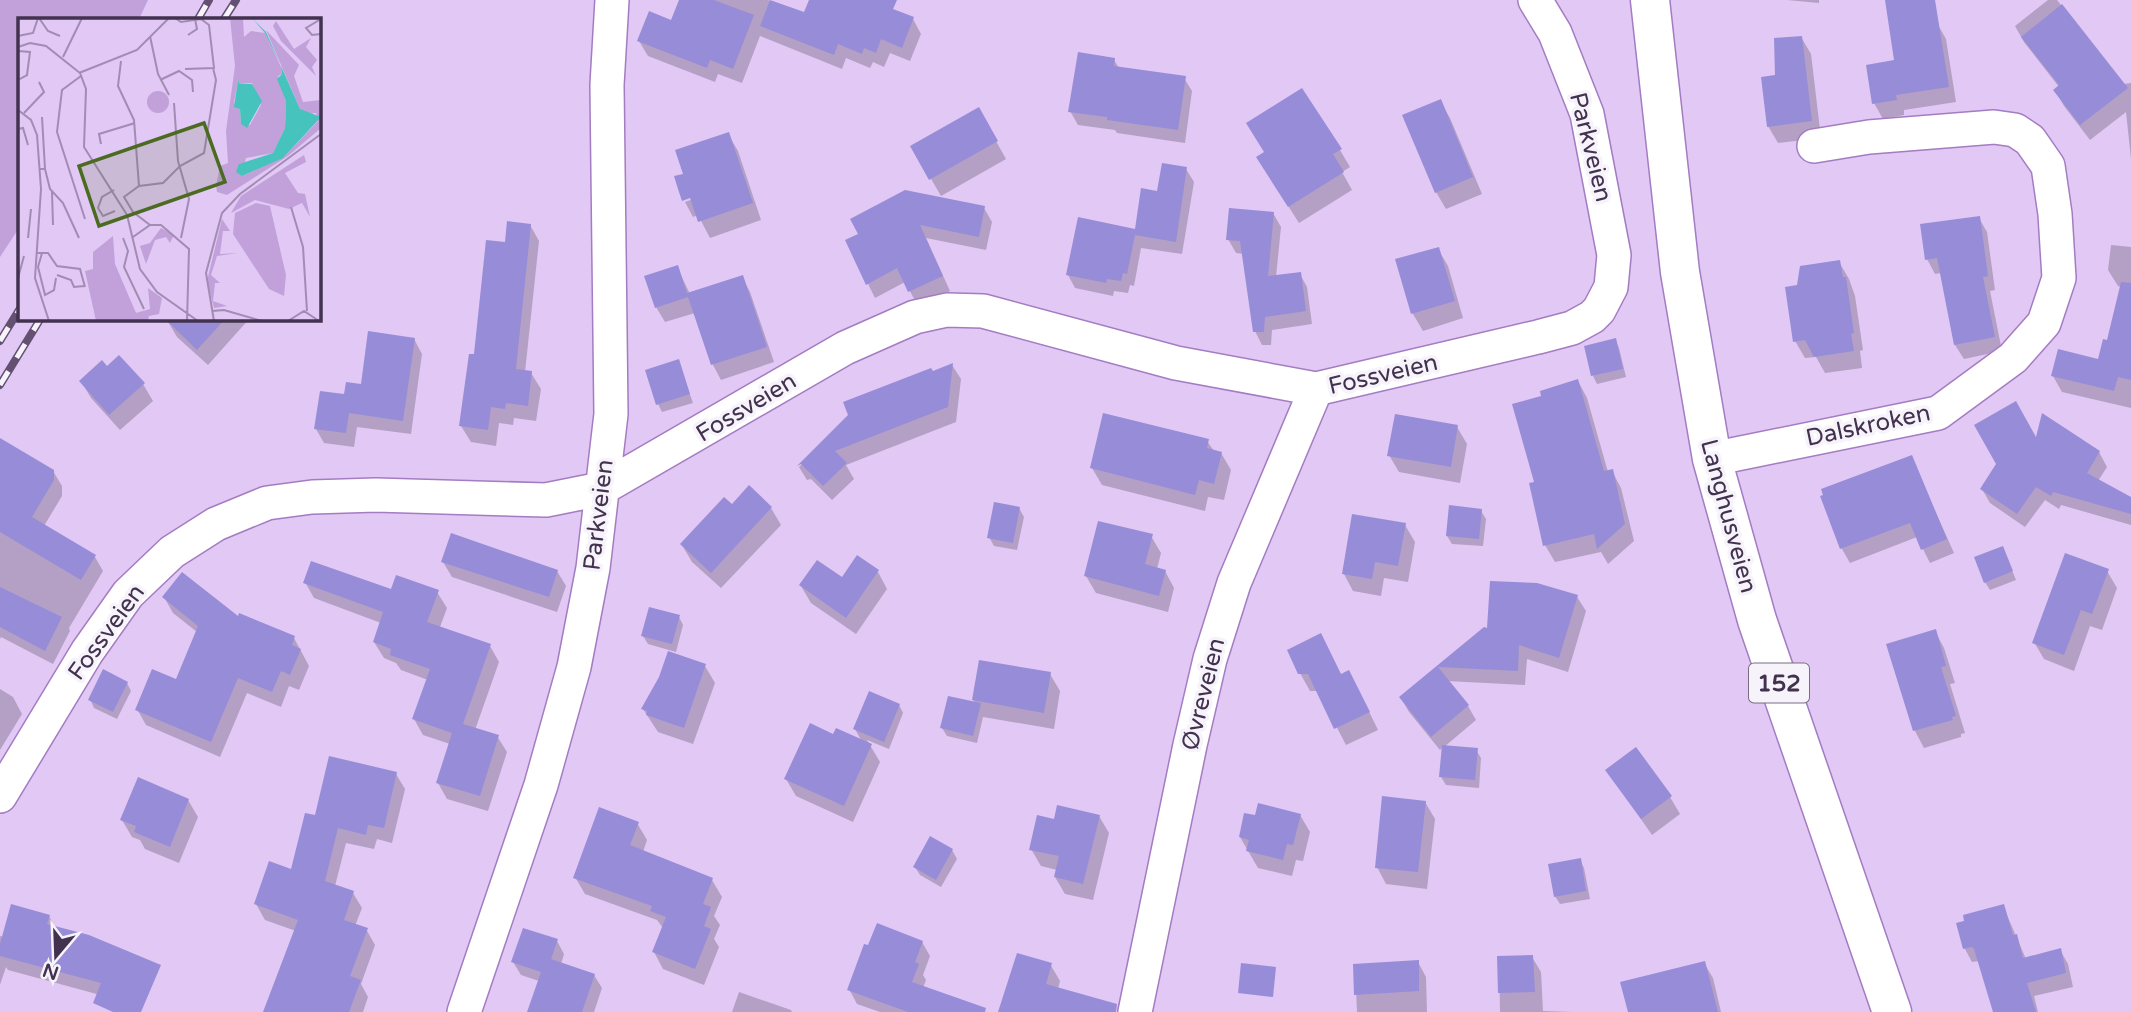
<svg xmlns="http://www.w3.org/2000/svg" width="2131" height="1012" viewBox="0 0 2131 1012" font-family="'Varela Round',sans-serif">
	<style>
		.green { fill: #c2a1db }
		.shadow { fill: #0003 }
		.building { fill: #978cd7 }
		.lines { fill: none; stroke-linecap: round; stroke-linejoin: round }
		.street-casing { stroke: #a47cc2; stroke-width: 36 }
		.primary-casing { stroke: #a47cc2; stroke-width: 41 }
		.street { stroke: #fff; stroke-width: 33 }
		.primary { stroke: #fff; stroke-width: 38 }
		.rail-casing { stroke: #645172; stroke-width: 8 }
		.rail { stroke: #f7f3fa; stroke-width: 5; stroke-dasharray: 16; stroke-linecap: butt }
		.labels { text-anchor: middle; stroke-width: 7; stroke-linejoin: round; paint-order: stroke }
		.shield { fill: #f7f3fa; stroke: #796c82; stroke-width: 2 }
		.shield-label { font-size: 23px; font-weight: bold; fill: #43324f }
		.street-label { font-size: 24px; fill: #43324f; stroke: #f7f3fa }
		.inset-road { fill: none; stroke: #a28cb3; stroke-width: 2 }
		.view { fill: #4a6b21; fill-opacity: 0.15; stroke: #4a6b21; stroke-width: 3.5 }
		.inset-edge { fill: none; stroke: #43324f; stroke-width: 3.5 }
	</style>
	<rect width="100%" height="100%" fill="#e1c8f5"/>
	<path class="green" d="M0,0H148L139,19H19V228L0,257Z"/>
	<path class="shadow" d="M681,0H768L805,14L811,0H867L913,19L921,34L910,61L890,53L884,67L873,62L870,68L846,58L842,69L760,36L742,83L718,74L715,82L648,56L639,41L672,22Z
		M1787,0H1819V3Z
		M2048,0H2057L2123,84L2131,83V159L2126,112L2090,140L2064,106L2055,90L2059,87L2024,42L2015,26Z
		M1937,23L1946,39L1956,102L1904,110V115L1883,119L1874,103L1896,61Z
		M1801,37L1811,54L1821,138L1778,143L1768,126L1777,77Z
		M1114,60L1119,68L1184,78L1192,91L1185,143L1117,133L1115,130L1078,125L1070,111Z
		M1440,101L1450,118L1482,194L1446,209L1436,192Z
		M978,109L1006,159L941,196L912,146Z
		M1321,118L1350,167L1342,172L1352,190L1299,223L1268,174Z
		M728,134L738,151L761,220L710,238L698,215L693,217L685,202L699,197L684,198V200L685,175Z
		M1186,169L1194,182L1182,254L1141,248L1134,286L1130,285L1128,293L1114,291L1113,296L1075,288L1068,275L1136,231L1159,193Z
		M984,208L992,222L986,250L926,238L950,291L918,306L905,282L875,298L847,241Z
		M1273,213L1281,227L1276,277L1300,274L1307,287L1312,324L1272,330L1271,345H1262L1255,331L1244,254L1236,253L1228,239Z
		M1979,218L1987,232L1995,290L1990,291L2002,351L1964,359L1955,345L1941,273L1935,274L1927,259Z
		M530,225L539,241L525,372L531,373L541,389L536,421L514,418L513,425L499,423L496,446L471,442L461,426L476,356L506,244Z
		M2111,245L2131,247V408L2062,392L2053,376L2099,361L2108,342L2121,287L2118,286L2108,270Z
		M1438,249L1448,266L1463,318L1423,331L1413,314L1397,260Z
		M1839,262L1849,279L1855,296L1863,350L1860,351L1862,368L1825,373L1816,357L1805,358L1795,341L1798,287Z
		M677,267L690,294L742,277L750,292L774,362L721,380L713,365L695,313L665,322L656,307Z
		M168,318H250L208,365L177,337L167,320Z
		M414,339L422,354L411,434L357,427L354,447L324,443L316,429L346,396L362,386Z
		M1615,340L1619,348L1626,377L1597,384L1593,376Z
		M678,361L693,403L662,412L658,404Z
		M952,365L961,379L956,422L846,465L854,479L832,500L811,479L807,480L799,467L850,416Z
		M107,368L143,384L153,401L120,430L91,398L81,381Z
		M1578,381L1587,398L1608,472L1612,471L1621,488L1634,541L1608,564L1601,552L1555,562L1545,545L1543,397Z
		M1457,427L1467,444L1460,483L1399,472L1389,455Z
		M1207,441L1214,451L1221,453L1231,470L1224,500L1208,497L1205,511L1102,485L1092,468Z
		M2037,441L2099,452L2107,467L2098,481L2131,499V525L2061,505L2059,509L2045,500L2025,527L1990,503L1982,489Z
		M0,451L53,471L62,486V496L44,526L95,557L103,571L69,628L70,631L53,664L1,637L0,639Z
		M1911,457L1954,553L1930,563L1917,537L1850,563L1842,549L1822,497Z
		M771,508L781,525L721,588L692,562L682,545Z
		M1019,508L1024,517L1017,550L994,546L989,537Z
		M1481,511L1486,519L1483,546L1452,544L1447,536Z
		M1405,525L1415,542L1408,582L1384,578L1381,596L1353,591L1344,574Z
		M1151,536L1161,553L1157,569L1165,571L1174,588L1168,612L1096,593L1086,576Z
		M2006,556L2016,580L1990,590L1985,582Z
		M443,562L557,571L566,586L557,612L452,577Z
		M2107,571L2117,588L2102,630L2090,626L2074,671L2044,659L2034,642Z
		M878,572L887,589L856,634L811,603L801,586Z
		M305,582L392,591L437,592L447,608L440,627L490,646L499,662L475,730L497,736L507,752L488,811L447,799L438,783L450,744L423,735L414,719L428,680L401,670L396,663L384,658L374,642L381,623L314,598Z
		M164,597L294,638L309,666L299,690L289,686L281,707L247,693L220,757L146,725L137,709L177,681L197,632L173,613Z
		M1577,597L1586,611L1568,672L1527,659L1525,685L1447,681L1468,706L1476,720L1444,747L1476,750L1481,758L1479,788L1446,785L1441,777L1443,747L1440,750L1409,712L1401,698L1485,629Z
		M679,617L683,625L676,652L648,644L643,636Z
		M1935,631L1944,648L1955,683L1950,684L1965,733L1961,734V737L1924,748L1915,731L1888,645Z
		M705,666L715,683L693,744L658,732L643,709Z
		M1300,673L1341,676L1358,689L1378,730L1346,745L1318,691H1310Z
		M1050,674L1060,691L1054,729L983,717L977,743L947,736L942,728L976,704L973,700Z
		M127,683L131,691L117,719L94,708L90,699Z
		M0,689L13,697L22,714L0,750Z
		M899,705L903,713L889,749L867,740L880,762L853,822L796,796L786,779L834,736L862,742L855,729Z
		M1607,770L1670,797L1680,814L1652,835Z
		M396,774L405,789L392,843L377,839L374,849L346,843L335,886L353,893L362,908L355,926L366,929L375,945L361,984L368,997L363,1012H265L296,931L265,920L256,904L292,871L316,817Z
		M188,800L198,817L179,863L145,849L140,840L132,837L122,820Z
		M1425,802L1435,819L1427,889L1386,884L1377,867Z
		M1300,815L1310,832L1303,861L1296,860L1292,876L1258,868L1240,837Z
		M1099,816L1109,833L1093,900L1065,894L1055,877L1057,870L1041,866L1031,849L1056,821Z
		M637,823L647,840L643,852L712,880L722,897L714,916L720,925L714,939L719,947L704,985L663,969L654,952L663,928L657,920L585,894L575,877Z
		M952,850L957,859L941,887L920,875L915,867Z
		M1580,860L1584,868L1590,899L1560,904L1555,896Z
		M2003,906L2026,959L2060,950L2068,964L2073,987L2034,996L2038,1012H1994L1979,961L1972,962L1965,949L1958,924Z
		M49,916L55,928L130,1003L8,970L6,967L0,985V936L4,937Z
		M557,941L564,954L561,964L594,975L602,988L594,1012H529L539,981L521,975L513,962Z
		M922,942L930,956L923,975L926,980L923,988L980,1012H880L857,1004L849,989Z
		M1532,957L1541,972L1543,1011L1572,1012H1500L1499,958Z
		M1418,962L1426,977L1427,1012H1357L1355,966Z
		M1704,963L1713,978L1721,1012H1630Z
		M1050,964L1060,981L1058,989L1090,1012H1000Z
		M739,992L791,1010L792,1012H732Z"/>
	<path class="building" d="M679,0H714L754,15L733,69L710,60L707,68L637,41L649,11L671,20Z
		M770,0L804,12L809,0H897L893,9L914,17L902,48L881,39L876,53L864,48L862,54L838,44L834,55L760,26Z
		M1885,0H1935L1949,87L1896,95L1897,100L1872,104L1866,65L1894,60Z
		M2062,4L2128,88L2080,125L2053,90L2059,85L2021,37Z
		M1802,36L1812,121L1767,127L1761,77L1775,75L1774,38Z
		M1078,52L1115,58L1114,66L1186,76L1178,130L1107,120V117L1068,112Z
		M1302,88L1342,149L1333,154L1344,172L1288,207L1256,157L1264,152L1246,123Z
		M1441,99L1473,177L1435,193L1402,115Z
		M979,107L998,141L929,180L910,146Z
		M729,132L753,203L698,222L690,198L682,201L678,189L674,176L683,174L675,150Z
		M1162,163L1187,167L1176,242L1135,235L1127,274L1123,273L1121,281L1107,279L1106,283L1066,275L1078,217L1135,229L1141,188L1157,191Z
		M905,190L985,206L979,237L920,225L943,276L908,292L897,268L866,285L845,240L858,234L850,219Z
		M1229,208L1274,212L1268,276L1301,272L1306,311L1265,317L1264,332H1253L1240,241L1226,240Z
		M1980,216L1988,276L1983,277L1995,337L1954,345L1937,258L1925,260L1920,224Z
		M507,221L531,224L516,369L532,371L528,406L506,403L505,409L491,407L488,430L459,426L469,354H474L486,240L505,242Z
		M1439,247L1455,301L1411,314L1395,259Z
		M1840,260L1843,277H1846L1854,333L1851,334L1854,351L1814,357L1805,340L1793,342L1785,287L1797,285L1800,266Z
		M678,265L687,293L743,275L767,347L711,365L688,297L655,308L644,276Z
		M2121,282L2131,283V380L2118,377L2114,391L2051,376L2058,349L2098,359L2103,339L2107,340Z
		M164,318H226L197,350Z
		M368,331L415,338L403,421L349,413L346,433L314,429L320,391L344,394L346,382L361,384Z
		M1616,338L1623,369L1591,376L1584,346Z
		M119,355L145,383L109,415L79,381L102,360L107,366Z
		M679,359L690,394L656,405L645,370Z
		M953,363L948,407L835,451L847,463L823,486L801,464L797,466L848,415L843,402L931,368L933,371Z
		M1578,379L1604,471L1613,469L1625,524L1597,549L1594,534L1543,546L1529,483L1534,482L1512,404L1541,396L1540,391Z
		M2016,401L2036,437L2042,413L2100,451L2087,473L2131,497V514L2053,492L2051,496L2036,487L2017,514L1980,489L1996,464L1974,425Z
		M1103,413L1209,439L1207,448L1222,452L1214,484L1199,480L1195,495L1090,468Z
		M1395,414L1458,425L1451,467L1387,456Z
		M0,438L54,470V480L32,517L96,555L81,580L0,532Z
		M1912,455L1947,539L1921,550L1910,523L1840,549L1820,496L1823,495L1821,489Z
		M749,485L772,507L711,573L680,544L724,497L732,504Z
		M994,502L1020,507L1013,543L987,538Z
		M1449,505L1482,509L1479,539L1446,536Z
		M1352,514L1406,523L1398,566L1375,562L1372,579L1342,574Z
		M1098,521L1153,534L1145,564L1166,570L1159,596L1084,576Z
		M451,533L558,570L549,597L441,562Z
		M2003,546L2013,571L1984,583L1974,557Z
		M2065,553L2109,569L2092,614L2081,610L2064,655L2032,643Z
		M857,555L879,570L846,618L799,585L817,560L842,577Z
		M311,561L391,589L396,575L439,590L427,622L491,644L463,724L499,735L480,796L436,783L452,733L412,719L430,669L390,655L391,649L373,642L383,612L303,583Z
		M182,572L238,616L239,613L295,636L292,645L301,649L290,675L281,671L272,692L238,678L211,742L135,710L152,669L176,679L198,626L162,597Z
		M1490,581L1537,583L1578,595L1559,658L1519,645L1518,671L1438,667L1469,705L1431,737L1399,697L1484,627L1487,628Z
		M0,587L62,617L45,651L0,627Z
		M649,607L680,615L672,644L641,636Z
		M1936,629L1946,666L1941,667L1956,716L1952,717L1953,720L1913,731L1886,644Z
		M1321,633L1341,674L1349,670L1370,712L1334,729L1308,674H1298L1287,650Z
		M668,651L706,664L684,728L646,715L647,711L641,709L659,677Z
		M979,660L1051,672L1044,713L972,700Z
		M103,669L128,682L113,712L88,700Z
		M869,691L900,704L884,742L853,729Z
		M948,696L981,703L973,736L940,728Z
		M810,723L833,734L836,728L872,744L844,806L784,779Z
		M1442,745L1478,748L1475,780L1439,777Z
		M1636,747L1672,796L1641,819L1605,770Z
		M329,756L397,772L384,828L368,825L366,835L338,828L325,881L354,891L344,920L368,928L350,976L361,980L349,1012H263L298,920L254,904L269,861L291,869L305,813L315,815Z
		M138,777L189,799L170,847L134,832L136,826L120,820Z
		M1382,796L1426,801L1418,872L1375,868Z
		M1258,803L1301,814L1293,845L1287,844L1283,860L1246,851L1249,840L1239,837L1244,813L1255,815Z
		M1057,805L1100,815L1083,884L1054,877L1059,856L1029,850L1037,815L1054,819Z
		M599,807L639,822L630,845L713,878L703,904L711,907L704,926L711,929L695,969L652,952L666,917L650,911L652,906L573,878Z
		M930,836L953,849L936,880L913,867Z
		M1581,858L1586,891L1554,897L1548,864Z
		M11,904L50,915L47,924L89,935L161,965L141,1012H113L93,1003L101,983L0,956V944Z
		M2004,904L2013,935L2017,934L2023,958L2061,948L2066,973L2027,983L2036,1012H1993L1974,949L1972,947L1963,949L1956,923L1964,921L1963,915Z
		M877,923L923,941L915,962L919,964L912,982L986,1008L985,1012H908L847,990L864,944L868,945Z
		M523,928L558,939L551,959L595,974L582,1012H527L541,972L511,962Z
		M1017,953L1052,963L1046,984L1117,1004L1116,1012H998Z
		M1533,955L1535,992L1498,993L1497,956Z
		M1419,960V991L1354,995L1353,964Z
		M1705,961L1718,1012H1628L1620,982Z
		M1241,963L1276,967L1273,997L1238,993Z"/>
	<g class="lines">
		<g class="street-casing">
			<path id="street" d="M1712,459L1938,413L2013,358L2044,323L2059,278L2055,214L2048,166L2030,140L2015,130L1994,127L1869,137L1814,146
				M0,796L87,652L128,594L172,552L216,524L267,503L312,497L376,495L546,500L601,489L845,348L915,317L947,310L983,311L1176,363L1316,389L1538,337L1572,328L1592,317L1599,310L1611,287L1614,255L1587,114L1555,33L1535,0
				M464,1012L541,785L574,667L593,568L611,414L607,85L612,0
				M1135,1012L1190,745L1210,659L1234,583L1316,389"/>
		</g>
		<g class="primary-casing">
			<path id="primary" d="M1650,0L1680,272L1712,459L1757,620L1892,1012"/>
		</g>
		<use href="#street" class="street"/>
		<use href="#primary" class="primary"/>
		<g class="rail-casing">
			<path id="rail" d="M198,19L209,0
				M224,19L236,0
				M0,341L19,310
				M0,385L41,318"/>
		</g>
		<use href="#rail" class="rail"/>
	</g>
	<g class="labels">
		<rect class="shield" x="1749" y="663.5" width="60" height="39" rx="5"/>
		<g class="shield-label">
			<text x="1779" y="691">152</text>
		</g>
		<g class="street-label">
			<text transform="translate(1591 147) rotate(76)" y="8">Parkveien</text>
			<text transform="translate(1383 374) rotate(-13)" y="8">Fossveien</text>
			<text transform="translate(746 407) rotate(-31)" y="8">Fossveien</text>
			<text transform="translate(1868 425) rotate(-12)" y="8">Dalskroken</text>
			<text transform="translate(598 515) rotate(-83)" y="8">Parkveien</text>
			<text transform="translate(1729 516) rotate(75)" y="8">Langhusveien</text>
			<text transform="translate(106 632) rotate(-54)" y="8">Fossveien</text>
			<text transform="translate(1203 694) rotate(-76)" y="8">Øvreveien</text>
		</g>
	</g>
	<g transform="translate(18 18)">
		<rect width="303" height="303" fill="#e1c8f5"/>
		<path d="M212,0H225L226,19L233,13L247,15L263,49L264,56L260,58L268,83L267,110L255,135L228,140L224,158L266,139L300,103L298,95L288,96L282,91L248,12L281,47L276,58L285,84L303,82V110L270,138L209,177L199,174L198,168L202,148L210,145L208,113L217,48ZM220,62L222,66L234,65L243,87L232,107L223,106L222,91L216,85ZM258,3L276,31L293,20L288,29L299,42L294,49L298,58L263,23L255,8ZM129 84a11 11 0 1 1 22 0a11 11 0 1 1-22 0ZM286,137L288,144L267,155L280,175L287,176L292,199L284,185L271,191L237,182L213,195L223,178ZM238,185L252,188L268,257L266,278L251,271L215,216L217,195ZM204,201L212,213H205L202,236L220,235L199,238L193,257L202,265H197L195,283L209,288L196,290L189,263ZM143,210L156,217L152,225L148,219L137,222L128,246L122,228L132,225ZM95,218L97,246L118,295L132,291L130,270L144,280L141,296L131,298L130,303H78L67,253L75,251V234Z" fill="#c2a1db" fill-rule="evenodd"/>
		<path d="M234,0L248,14L282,91L303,99L265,140L224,158L218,154L221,146L255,135L267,110L268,83L259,61L264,56L263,48L247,15ZM220,62L222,66H234L244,83L229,110L223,106L222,91L216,89Z" fill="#46c3bc"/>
		<path class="inset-road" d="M21,0L30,13L42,18M157,0L163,4L183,1L191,7L196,50L167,51M303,1L288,10L294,17L303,16M170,17L179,11L177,1M0,18L15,15L20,0M132,18L140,56L151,77M0,29L12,25L28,28L62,55L68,71L66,129L109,197L122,251L139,274L180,303M0,33L12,34L9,57L0,62M45,39L64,0M103,43L100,68L116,102L121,168M61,55L119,32L151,0M63,58L44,72L39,114L67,201M142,62L161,53L174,62L175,74M156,85L160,143L171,181L163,220M0,92L13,102L19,117L23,171L17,260L31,303M6,95L26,74L21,64M24,99L27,151M0,111L5,110L10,127M83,126L81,116L117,105M22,151H27L32,171L45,185L61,220M96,172L84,179L80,190L85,198L97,193M34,174L35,207M273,189L285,229L289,293M132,207L115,194L106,179L121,168L145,165L162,148L186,135L198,62L195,50M115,219L132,207H143L171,231L169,303M10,220L13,191M105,220L110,233L106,249L126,291M19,235H30L39,248L62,251L67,269M24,235L20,249L27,277L36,272L38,260M39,257L53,262L56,269L66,268M0,260L6,238M194,293L206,292L244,303M196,303L188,255L204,195L222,176L303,116M270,303L286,293L301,303"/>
		<path class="view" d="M186,105L207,164L81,208L61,148Z"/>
		<rect width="303" height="303" class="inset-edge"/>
	</g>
	<g transform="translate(56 956) rotate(199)" stroke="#f7f3fa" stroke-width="5" paint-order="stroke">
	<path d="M0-5L12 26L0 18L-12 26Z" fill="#43324f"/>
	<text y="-10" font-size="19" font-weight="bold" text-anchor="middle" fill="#43324f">N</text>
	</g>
</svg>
